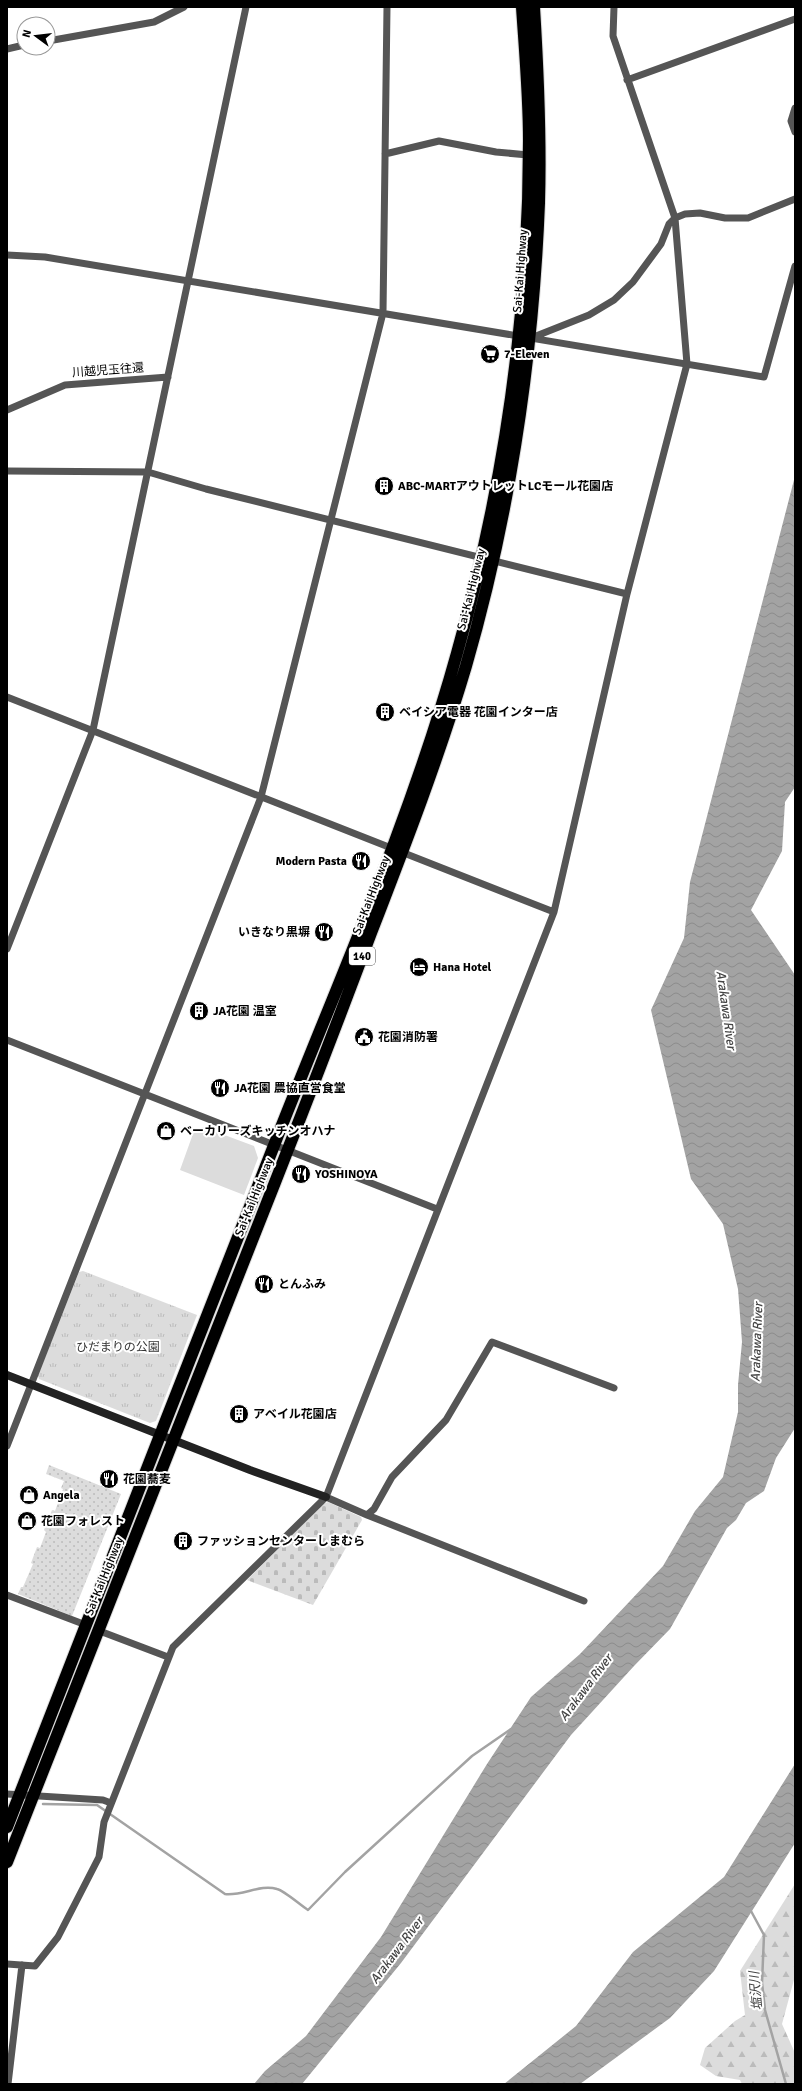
<svg xmlns="http://www.w3.org/2000/svg" width="802" height="2091" viewBox="0 0 802 2091" font-family="Signika,'Noto Sans JP',sans-serif">
	<style>
		.grass { fill: #dcdcdc }
		.forest { fill: url(#forest-firs) }
		.cemetery { fill: url(#cemetery-stones) }
		.park { fill: url(#park-tufts) }
		.garden { fill: url(#garden-dots) }
		.water { fill: url(#water-waves) }
		.lines { fill: none; stroke-linecap: round; stroke-linejoin: round }
		.stream { stroke: #a3a3a3; stroke-width: 2.5 }
		.highway-casing { stroke: #dbdbdb; stroke-width: 14 }
		.street { stroke: #555; stroke-width: 7 }
		.secondary { stroke: #222; stroke-width: 8 }
		.highway { stroke: #000; stroke-width: 12 }
		.labels { text-anchor: middle; stroke-width: 4; stroke-linejoin: round; paint-order: stroke }
		.shield { fill: #fff; stroke: #4c4c4c; stroke-width: 1 }
		.shield-label { font-size: 11px; font-weight: bold; fill: #000 }
		.street-label { font-size: 12px; fill: #000; stroke: #fff }
		.poi-label { font-size: 12px; font-weight: bold; fill: #000; stroke: #fff; text-anchor: start }
		.park-label { font-size: 12px; fill: #333; stroke: #fff }
		.water-label { font-size: 13px; font-style: italic; fill: #444; stroke: #fff }
	</style>
	<defs>
		<pattern id="forest-firs" width="22" height="20" patternUnits="userSpaceOnUse"><rect width="22" height="20" fill="#dcdcdc"/><path d="M5 1l3.5 6h-7zM16 11l3.5 6h-7z" fill="#bbb"/></pattern>
		<pattern id="cemetery-stones" width="16" height="16" patternUnits="userSpaceOnUse"><rect width="16" height="16" fill="#dcdcdc"/><path d="M2 7V4a2 2 0 0 1 4 0v3zM10 15v-3a2 2 0 0 1 4 0v3z" fill="#bbb"/></pattern>
		<pattern id="park-tufts" width="24" height="20" patternUnits="userSpaceOnUse"><rect width="24" height="20" fill="#dcdcdc"/><path d="M3 7l-1-3M5 7V3M7 7l1-3M15 17l-1-3M17 17v-4M19 17l1-3" fill="none" stroke="#bbb"/></pattern>
		<pattern id="garden-dots" width="8" height="8" patternUnits="userSpaceOnUse"><rect width="8" height="8" fill="#dcdcdc"/><path d="M2 2h.1M6 6h.1" fill="none" stroke="#bbb" stroke-width="1.8" stroke-linecap="round"/></pattern>
		<pattern id="water-waves" width="16" height="10" patternUnits="userSpaceOnUse"><rect width="16" height="10" fill="#a3a3a3"/><path d="M0 5q4-4 8 0t8 0" fill="none" stroke="#8b8b8b"/></pattern>
	</defs>
	<rect width="100%" height="100%" fill="#fff"/>
	<path class="grass" d="M203,1127L254,1146L258,1158L244,1195L180,1170L194,1131Z"/>
	<path class="forest" d="M795,1884V1976L782,2024L795,2053V2084H742L740,2080L716,2076L700,2065L705,2048L735,2021L745,2015L740,1971Z"/>
	<path class="cemetery" d="M328,1502L361,1517L362,1520L313,1605L247,1580L323,1504Z"/>
	<path class="park" d="M83,1271L197,1315L156,1421L150,1423L39,1379L38,1375L79,1272Z"/>
	<path class="garden" d="M49,1465L121,1494L72,1616L18,1594L21,1587H23L33,1564L31,1563L37,1547L40,1548L46,1532L44,1530L52,1510L55,1511L63,1489L61,1488L64,1481L46,1474Z"/>
	<path class="water" d="M795,476V787L785,802L782,851L751,910L795,975V1428L776,1458L764,1491L746,1503L736,1520L727,1528L670,1629L634,1666L571,1735L401,1963L302,2084H254L265,2071L306,2036L381,1937L487,1764L531,1697L580,1654L663,1566L695,1511L723,1477L738,1412V1385L742,1342L738,1289L723,1224L691,1179L651,1010L684,938L690,882Z
		M795,1764V1843L714,1971L670,2018L580,2084H504L576,2026L633,1952L724,1877Z"/>
	<g class="lines">
		<path class="stream" d="M43,1804L97,1805L225,1894C243,1896 260,1884 277,1889C285,1891 300,1905 308,1910L345,1872L472,1756L511,1729
			M751,1911L764,1935L762,1983L765,2010L786,2084"/>
		<g class="highway-casing">
			<path id="highway" d="M7,1827C95,1601 184,1374 273,1148C337,984 410,823 457,653C504,487 529,314 529,141C529,96 525,52 522,7
				M7,1862C89,1656 168,1449 251,1243C292,1140 332,1037 371,933C405,845 439,757 466,666C509,517 533,357 539,203C541,137 538,72 534,7"/>
		</g>
		<path class="street" d="M48,41L154,22L184,7
			M7,49L24,45
			M627,80L795,19
			M795,108L791,121L795,132
			M385,154L439,141L496,152L528,155
			M7,255L45,257L764,377L795,266
			M531,338L589,315L614,300L633,282L661,244L669,224L675,218L685,214L700,213L725,218H748L795,199
			M7,410L65,385L168,377
			M7,471L148,472L206,489L627,594
			M7,697L554,912
			M7,949L93,730L246,7
			M7,1040L437,1209
			M7,1446L261,797L383,313L387,7
			M326,1497L367,1515L584,1601
			M367,1515L374,1509L392,1477L446,1420L492,1342L614,1388
			M7,1595L86,1625
			M97,1630L168,1657
			M7,1794L103,1800L111,1803
			M7,1964L35,1966L58,1937L99,1857L104,1822L173,1647L326,1497L554,912L627,594L687,364L675,218L613,36L614,7
			M8,2084L22,1965"/>
		<path class="secondary" d="M7,1375L250,1470L326,1497"/>
		<use href="#highway" class="highway"/>
	</g>
	<defs>
		<g id="supermarket-disc" transform="scale(1)"><circle r="9.5" fill="#000" stroke="#fff"/><path d="M-6-5.5h2.5l.6 2H6L4.5 2H-2.5L-4.4-4H-6ZM-1.5 3.2a1.3 1.3 0 1 0 .1 0ZM3 3.2a1.3 1.3 0 1 0 .1 0Z" fill="#fff"/></g>
		<g id="building-disc" transform="scale(1)"><circle r="9.5" fill="#000" stroke="#fff"/><path d="M-4-6H4V6H1V3H-1V6H-4ZM-2.5-4.3h1.7v1.8h-1.7ZM.8-4.3h1.7v1.8H.8ZM-2.5-1h1.7V.8h-1.7ZM.8-1h1.7V.8H.8Z" fill="#fff"/></g>
		<g id="restaurant-disc" transform="scale(1)"><circle r="9.5" fill="#000" stroke="#fff"/><path d="M-5-6h1v4h1v-4h1v4h1v-4h1v5L-1.5 .5V6h-2V.5L-5-1ZM5-6V6H3V1.5H1.5Q1.5-4 5-6Z" fill="#fff"/></g>
		<g id="hotel-disc" transform="scale(1)"><circle r="9.5" fill="#000" stroke="#fff"/><path d="M-6-4.5h1.5V1H6V5H4.5V3h-9V5H-6ZM-4 0a1.8 1.8 0 1 1 3.6 0ZM.5 0V-2.5h3Q6-2.5 6 0Z" fill="#fff"/></g>
		<g id="civic-disc" transform="scale(1)"><circle r="9.5" fill="#000" stroke="#fff"/><path d="M-.6-6.5H3V-4.5H.6V-3L4-1V1h2V6H-6V1h2V-1L-.6-3ZM-1.2 2.5V6h2.4V2.5Z" fill="#fff"/></g>
		<g id="shop-disc" transform="scale(1)"><circle r="9.5" fill="#000" stroke="#fff"/><path d="M-5-2.5h2.3a2.7 3.5 0 0 1 5.4 0H5L5.5 6h-11ZM-1.5-2.5h3a1.5 2.3 0 0 0-3 0Z" fill="#fff"/></g>
	</defs>
	<g fill-rule="evenodd">
		<use href="#supermarket-disc" x="490" y="354"/>
		<use href="#building-disc" x="384" y="486"/>
		<use href="#building-disc" x="385" y="712"/>
		<use href="#restaurant-disc" x="361" y="861"/>
		<use href="#restaurant-disc" x="324" y="932"/>
		<use href="#hotel-disc" x="419" y="967"/>
		<use href="#building-disc" x="199" y="1011"/>
		<use href="#civic-disc" x="364" y="1037"/>
		<use href="#restaurant-disc" x="220" y="1088"/>
		<use href="#shop-disc" x="166" y="1131"/>
		<use href="#restaurant-disc" x="301" y="1174"/>
		<use href="#restaurant-disc" x="264" y="1284"/>
		<use href="#building-disc" x="239" y="1414"/>
		<use href="#restaurant-disc" x="109" y="1479"/>
		<use href="#shop-disc" x="29" y="1495"/>
		<use href="#shop-disc" x="27" y="1521"/>
		<use href="#building-disc" x="183" y="1541"/>
	</g>
	<g class="labels">
		<rect class="shield" x="349" y="947" width="26" height="18" rx="3"/>
		<g class="shield-label">
			<text x="362" y="960">140</text>
		</g>
		<g class="street-label">
			<text transform="translate(520 271) rotate(-86)" y="4">Sai-Kai Highway</text>
			<text transform="translate(108 370) rotate(-4)" y="4">川越児玉往還</text>
			<text transform="translate(471 589) rotate(-76)" y="4">Sai-Kai Highway</text>
			<text transform="translate(371 895) rotate(-69)" y="4">Sai-Kai Highway</text>
			<text transform="translate(254 1197) rotate(-68)" y="4">Sai-Kai Highway</text>
			<text transform="translate(104 1576) rotate(-68)" y="4">Sai-Kai Highway</text>
		</g>
		<g class="poi-label">
			<text x="504" y="358">7-Eleven</text>
			<text x="398" y="490">ABC-MARTアウトレットLCモール花園店</text>
			<text x="399" y="716">ベイシア電器 花園インター店</text>
			<text x="347" y="865" text-anchor="end">Modern Pasta</text>
			<text x="310" y="936" text-anchor="end">いきなり黒塀</text>
			<text x="433" y="971">Hana Hotel</text>
			<text x="213" y="1015">JA花園 温室</text>
			<text x="378" y="1041">花園消防署</text>
			<text x="234" y="1092">JA花園 農協直営食堂</text>
			<text x="180" y="1135">ベーカリーズキッチンオハナ</text>
			<text x="315" y="1178">YOSHINOYA</text>
			<text x="278" y="1288">とんふみ</text>
			<text x="253" y="1418">アベイル花園店</text>
			<text x="123" y="1483">花園蕎麦</text>
			<text x="43" y="1499">Angela</text>
			<text x="41" y="1525">花園フォレスト</text>
			<text x="197" y="1545">ファッションセンターしまむら</text>
		</g>
		<g class="park-label">
			<text x="118" y="1351">ひだまりの公園</text>
		</g>
		<g class="water-label">
			<text transform="translate(727 1010) rotate(82)" y="5">Arakawa River</text>
			<text transform="translate(756 1342) rotate(-88)" y="5">Arakawa River</text>
			<text transform="translate(585 1687) rotate(-53)" y="5">Arakawa River</text>
			<text transform="translate(396 1950) rotate(-53)" y="5">Arakawa River</text>
			<text transform="translate(755 1991) rotate(-95)" y="5">塩沢川</text>
		</g>
	</g>
	<rect width="802" height="2091" fill="none" stroke="#000000" stroke-width="16"/>
	<g transform="translate(36 36) rotate(285)"><circle r="19" fill="#ffffff" stroke="#999999"/>
	<path d="M0-3L7 15L0 10L-7 15Z" fill="#000000"/>
	<text y="-6" font-size="11" font-weight="bold" text-anchor="middle" fill="#000000">N</text>
	</g>
</svg>
